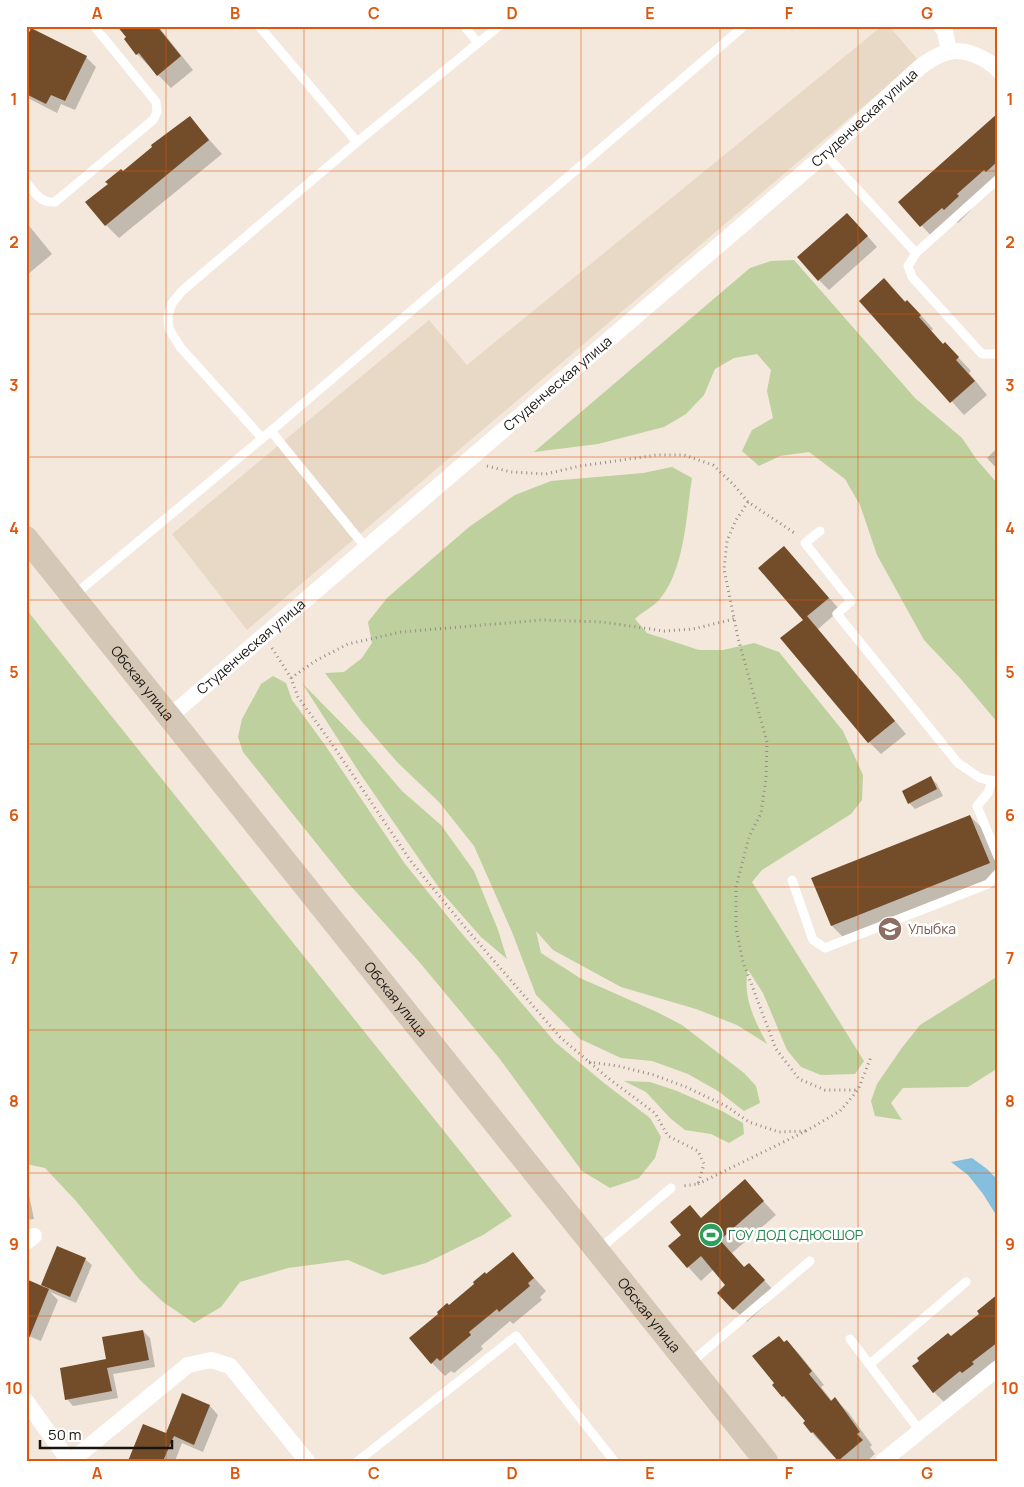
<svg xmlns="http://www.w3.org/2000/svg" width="1024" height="1487" viewBox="0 0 1024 1487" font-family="Manrope,sans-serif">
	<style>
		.industrial { fill: #e8d9c7 }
		.green { fill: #bed09d }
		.water { fill: #86bfdd }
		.shadow { fill: #0003 }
		.building { fill: #734c29 }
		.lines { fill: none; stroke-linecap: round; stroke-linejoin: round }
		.path { stroke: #958d84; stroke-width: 3; stroke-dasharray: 1 4; stroke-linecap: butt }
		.lane { stroke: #fff; stroke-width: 9 }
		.street { stroke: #fff; stroke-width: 16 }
		.secondary { stroke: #d5c7b5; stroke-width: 24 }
		.grid { fill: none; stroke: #de560c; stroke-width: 1; stroke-opacity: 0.55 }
		.labels { text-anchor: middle; stroke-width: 5; stroke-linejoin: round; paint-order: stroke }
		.street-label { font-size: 14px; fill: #191510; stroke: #fff }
		.education-label { font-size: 14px; fill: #785e54; stroke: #fff; text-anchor: start }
		.leisure-label { font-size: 14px; fill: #27864d; stroke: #fff; text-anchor: start }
		.neatline { fill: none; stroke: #de560c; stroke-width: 2 }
		.grid-label { font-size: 16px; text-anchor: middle; font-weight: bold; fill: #de560c }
	</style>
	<rect width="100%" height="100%" fill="#f3e8db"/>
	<path class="industrial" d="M882,26H889L918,60L247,630L172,534L429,320L467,365Z"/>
	<path class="green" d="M794,260L915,398L962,438L977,460L998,484V723L960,678L924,640L877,555L860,505L845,479L809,452L780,456L759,466L742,451L752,430L773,418L767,391L771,370L757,354L734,358L715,369L704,395L686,414L664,427L598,444L534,452L750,268L771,261Z
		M672,467L692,478C686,515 685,570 659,600C653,607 642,612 635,619L647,633L699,650H723L754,643L779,652L843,731L863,775L862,800L851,814L762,870L752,882L864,1061L855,1074L821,1075L801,1067L787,1050L763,993L748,970C742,996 755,1021 767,1044L737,1025L696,1009L621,987L553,950L536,931L541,953L580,978L657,1012L682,1025L744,1073L756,1086L760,1103L744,1111L718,1091L688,1074L652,1061L621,1058L580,1039L536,995L512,932L474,846L439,802L398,763L363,723L325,673L344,672L362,658L372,643L368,622L387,598L469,527L515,495L551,481L643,473Z
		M26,609L89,688L512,1216L483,1235L426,1263L383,1275L348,1260L288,1268L240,1282L221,1307L194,1323L163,1302L139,1279L76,1201L45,1168L26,1164Z
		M273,676L286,683L292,700L325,745L405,864L458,929L555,1042L604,1083L650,1118L661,1137L655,1158L639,1178L610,1188L582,1171L499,1058L421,964L349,884L243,752L238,737L242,719L261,684Z
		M302,683L361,743L402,791L441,825L474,871L498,930L507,959L481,937L444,895L361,775Z
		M998,976V1068L968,1087L903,1088L891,1103L902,1120L875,1116L871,1101L877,1084L901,1049L920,1025Z
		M624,1081L650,1082L677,1091L722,1111L743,1123L744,1134L729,1143L711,1134L685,1130L670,1118L646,1092Z"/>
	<path class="water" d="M972,1158L987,1169L998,1180V1218L983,1194L968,1175L951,1162Z"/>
	<path class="shadow" d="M119,26H158L193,70L171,88L137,54L125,39L128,38Z
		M26,41L86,57L96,67L75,110L61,104L57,113L26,97Z
		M998,114V182L969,208L971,210L958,223L955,220L934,239L900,202Z
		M190,118L222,154L119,238L106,225L109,184Z
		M26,222L52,254L27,275L26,274Z
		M857,224L877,247L829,290L819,280Z
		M884,280L906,302L920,314L933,329L931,331L943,345L958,357L971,371L969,373L987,395L964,415L861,301Z
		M998,447V470L987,458Z
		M784,547L840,610L818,629L906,734L881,754L869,742L782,638L805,620Z
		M931,778L937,784L943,796L915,809L909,803Z
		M970,816L983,829L998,866V878L845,939L832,926L813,879Z
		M745,1181L776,1215L732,1253L745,1268L762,1278L777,1294L747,1322L718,1293L727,1285L714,1269L701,1281L670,1247Z
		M26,1188L28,1190L34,1219L26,1220Z
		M512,1253L546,1291L540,1297L542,1300L513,1324L510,1321L481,1346L483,1349L454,1373L451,1371L445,1376L432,1363L449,1307Z
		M85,1259L92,1265L76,1303L50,1292L58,1300L41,1341L26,1335L47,1289L43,1285Z
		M998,1296V1365L947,1405L934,1392L914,1367L981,1314Z
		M143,1331L150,1338L155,1367L113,1374L118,1398L73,1406L67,1399L107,1360Z
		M787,1341L800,1355L824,1385L821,1387L832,1401L835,1399L848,1412L872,1445L870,1447L875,1454L867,1461H838L812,1433L804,1423L806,1422L783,1396L784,1343Z
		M182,1395L210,1406L218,1415L203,1452L182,1443L175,1461H129L166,1434Z"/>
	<path class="building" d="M117,26H157L181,56L157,76L139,53L136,55L124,39L126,37Z
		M31,28L87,56L65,101L51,95L46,104L26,94V39Z
		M998,113V161L986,172L984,170L957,194L959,196L944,210L942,208L920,227L898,202Z
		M190,116L209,140L105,226L85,202L108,184L105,182L121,169L123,171L152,147L151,145Z
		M847,213L868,236L818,281L797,257Z
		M884,278L905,302L907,300L921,315L919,317L943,344L945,342L959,357L956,360L975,381L950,403L859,301Z
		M784,546L829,598L806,617L807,616L895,721L868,743L780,638L803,620L758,568Z
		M931,776L937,789L908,804L902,791Z
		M970,815L990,863L831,926L811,878Z
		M745,1179L764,1201L720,1240L744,1267L749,1263L765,1280L733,1310L717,1293L725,1285L701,1256L687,1268L668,1246L681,1235L670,1222L690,1205L701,1218Z
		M57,1246L86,1258L70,1297L41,1285Z
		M513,1252L534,1278L528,1283L530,1286L499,1312L497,1309L469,1332L471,1335L440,1361L437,1358L431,1364L409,1338L438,1314L437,1312L447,1303L449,1305L474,1284L473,1282L485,1272L486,1274Z
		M26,1279L49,1289L27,1343H26Z
		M998,1294V1342L972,1362L974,1364L962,1373L960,1371L933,1393L912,1366L919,1361L917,1358L948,1333L951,1336L979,1314L977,1311Z
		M143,1330L149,1360L107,1368L112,1391L65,1400L60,1368L106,1359L102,1337Z
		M779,1336L784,1342L787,1340L812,1371L809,1374L831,1401L835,1397L860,1432L857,1434L863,1440L838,1461L813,1432L811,1433L803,1423L805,1421L784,1396L782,1397L772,1385L774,1383L752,1356Z
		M182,1393L210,1405L194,1445L174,1436L163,1461H128L143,1424L166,1433Z"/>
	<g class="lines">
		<path class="path" d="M487,466L511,472L546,474L580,466L657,455H684L713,465L734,485L748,502L796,534
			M748,502L736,520L727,541L724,569L738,638L767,742L766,778L761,813L749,837L736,887V928L743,962L776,1049L799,1079L825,1090H858
			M272,648L291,678L298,697L330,741L410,860L463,925L560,1037L608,1078L655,1113L668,1136L698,1151L704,1164L698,1184L682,1186
			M291,678L315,661L348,644L401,632L542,620L602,622L664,631L693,629L734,619
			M589,1062L618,1066L654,1075L686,1087L726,1106L749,1122L779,1132L806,1131
			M698,1184L806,1131L840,1111L858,1090L871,1057"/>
		<path class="lane" d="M259,26L357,142
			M464,26L478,43
			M825,154L916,253
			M998,179L916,253L908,266L912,277L982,354H998
			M26,182C35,193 40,203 55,202L153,120L157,112L156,102L94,26
			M271,431L366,548
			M262,438L181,348L169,329L168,316L172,303L182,291L357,142L499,26
			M820,531L805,543L851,601L837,614L958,763L980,778L998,782
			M73,596L271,431L744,26
			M992,780L988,793L977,806L998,857
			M792,880L813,940L825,948L988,884L998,873
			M597,1251L671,1188
			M850,1339L920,1431
			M689,1364L810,1261
			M870,1364L966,1282
			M358,1461L516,1336L614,1461"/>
		<g class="street">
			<path d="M941,26L945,31L949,52"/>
			<path id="s1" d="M169,717L825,154L920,67C928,61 937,55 948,52C964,48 987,58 998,70"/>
			<path d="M26,1242L34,1236"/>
			<path d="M26,1401L69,1461"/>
			<path d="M71,1461L188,1365L211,1360L230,1366L307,1461"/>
			<path d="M883,1461L998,1368"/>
		</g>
		<path class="secondary" id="s2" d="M26,538L766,1461"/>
	</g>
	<path class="grid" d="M166,26V1461M304,26V1461M443,26V1461M581,26V1461M720,26V1461M858,26V1461M26,171H998M26,314H998M26,457H998M26,600H998M26,744H998M26,887H998M26,1030H998M26,1173H998M26,1316H998"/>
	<defs>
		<g id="school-disc" transform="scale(1.25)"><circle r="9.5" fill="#8d6e63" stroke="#fff"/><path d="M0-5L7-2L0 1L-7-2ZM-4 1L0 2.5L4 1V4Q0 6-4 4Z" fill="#fff"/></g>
		<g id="stadium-disc" transform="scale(1.25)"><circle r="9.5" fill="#2e9e5b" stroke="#fff"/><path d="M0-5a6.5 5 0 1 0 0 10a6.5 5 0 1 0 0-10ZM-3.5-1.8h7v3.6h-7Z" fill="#fff"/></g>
	</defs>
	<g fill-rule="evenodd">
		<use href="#school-disc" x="890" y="929"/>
		<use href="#stadium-disc" x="711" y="1235"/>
	</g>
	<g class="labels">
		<g class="street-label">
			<text dy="5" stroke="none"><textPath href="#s1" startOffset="918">Студенческая улица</textPath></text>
			<text dy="5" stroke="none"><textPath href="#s1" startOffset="512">Студенческая улица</textPath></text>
			<text dy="5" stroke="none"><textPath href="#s1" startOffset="108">Студенческая улица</textPath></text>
			<text dy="5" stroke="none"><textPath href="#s2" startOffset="186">Обская улица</textPath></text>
			<text dy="5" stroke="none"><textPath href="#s2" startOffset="591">Обская улица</textPath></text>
			<text dy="5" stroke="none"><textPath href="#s2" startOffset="996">Обская улица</textPath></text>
		</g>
		<g class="education-label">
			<text x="908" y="934">Улыбка</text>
		</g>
		<g class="leisure-label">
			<text x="728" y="1240">ГОУ ДОД СДЮСШОР</text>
		</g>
	</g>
	<rect width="1024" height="1487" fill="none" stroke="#ffffff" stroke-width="55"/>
	<path d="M40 1440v8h132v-8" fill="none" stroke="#191510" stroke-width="2.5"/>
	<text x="48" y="1440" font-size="15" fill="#191510" stroke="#ffffff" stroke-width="4" paint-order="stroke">50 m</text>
	<rect x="28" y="28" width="968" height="1432" class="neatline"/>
	<g class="grid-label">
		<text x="97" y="19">A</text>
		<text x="235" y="19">B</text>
		<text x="374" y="19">C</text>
		<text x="512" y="19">D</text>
		<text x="650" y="19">E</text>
		<text x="789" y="19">F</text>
		<text x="927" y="19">G</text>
		<text x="14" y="105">1</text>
		<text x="1010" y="105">1</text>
		<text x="14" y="248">2</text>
		<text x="1010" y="248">2</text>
		<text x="14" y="391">3</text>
		<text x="1010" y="391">3</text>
		<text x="14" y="534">4</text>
		<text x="1010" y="534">4</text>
		<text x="14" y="678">5</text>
		<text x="1010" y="678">5</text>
		<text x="14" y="821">6</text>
		<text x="1010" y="821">6</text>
		<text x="14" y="964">7</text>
		<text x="1010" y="964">7</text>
		<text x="14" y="1107">8</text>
		<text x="1010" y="1107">8</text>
		<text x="14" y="1250">9</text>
		<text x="1010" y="1250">9</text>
		<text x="14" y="1394">10</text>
		<text x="1010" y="1394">10</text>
		<text x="97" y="1479">A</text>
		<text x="235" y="1479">B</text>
		<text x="374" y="1479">C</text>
		<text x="512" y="1479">D</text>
		<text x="650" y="1479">E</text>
		<text x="789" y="1479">F</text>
		<text x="927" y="1479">G</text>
	</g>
</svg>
